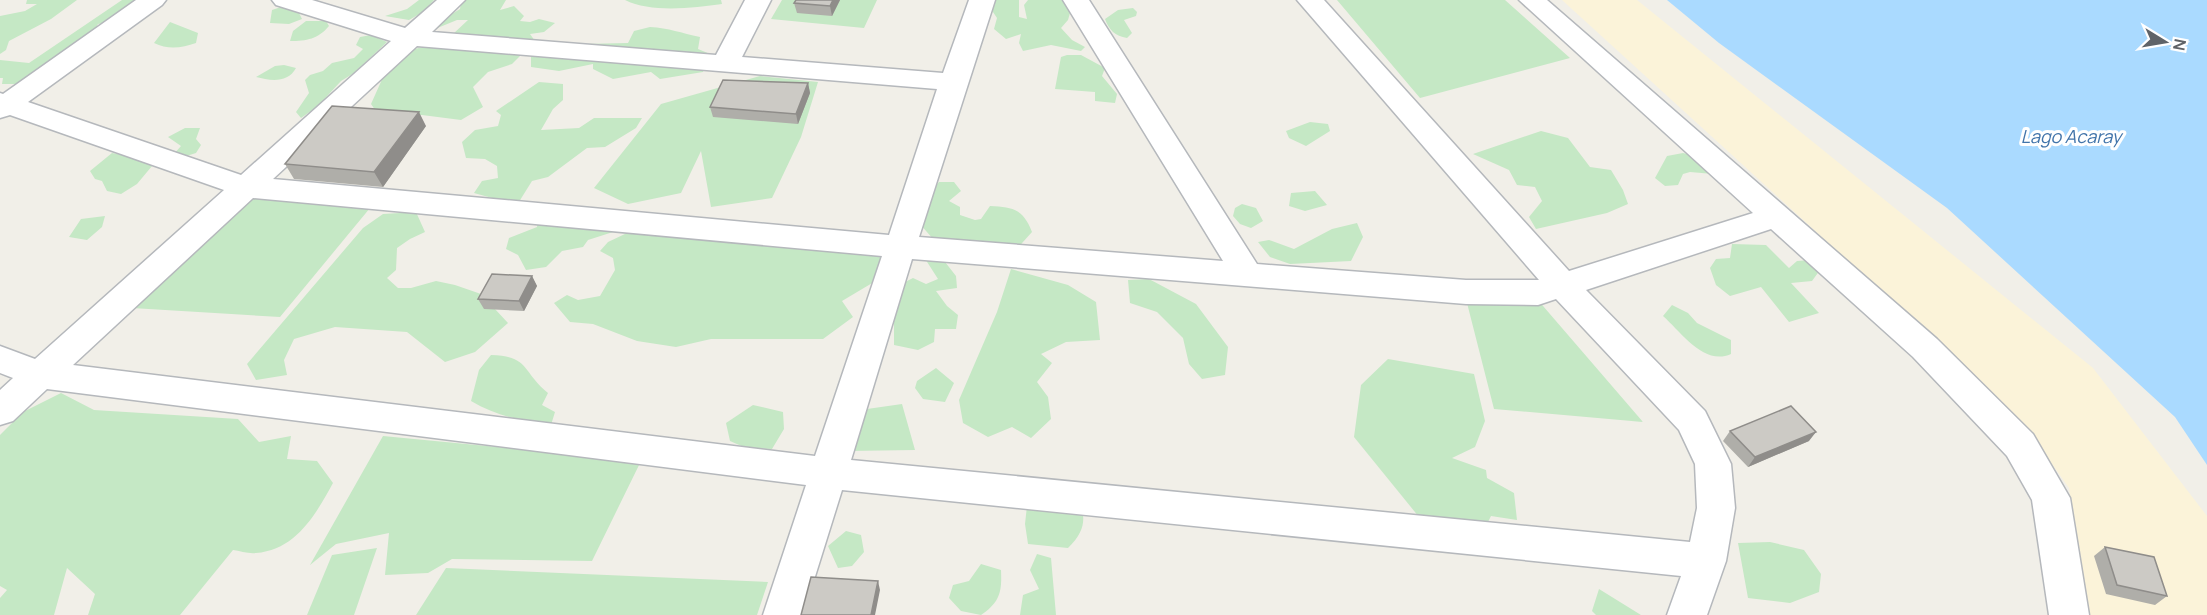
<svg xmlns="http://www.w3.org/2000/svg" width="2207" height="615" viewBox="0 0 2207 615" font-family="Manrope,sans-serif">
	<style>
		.green { fill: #c5e8c5 }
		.sand { fill: #fbf3d9 }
		.water { fill: #aadaff }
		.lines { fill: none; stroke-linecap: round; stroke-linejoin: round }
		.minor-casing { stroke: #b5b8bc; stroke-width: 3 }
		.minor { fill: #fff; fill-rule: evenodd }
		.wall { fill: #afaea9 }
		.shaded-wall { fill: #8f8d8a }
		.building { fill: #cccac5; stroke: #8f8d8a; stroke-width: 1.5 }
		.labels { text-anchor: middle; stroke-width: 6; stroke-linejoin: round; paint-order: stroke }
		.water-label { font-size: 18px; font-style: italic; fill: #4174aa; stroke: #fff }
	</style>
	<rect width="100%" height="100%" fill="#f1efe8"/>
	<path class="green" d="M27,0H77L51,19L9,41L6,50L0,54V16L25,11L37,4H26Z
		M122,0H145L114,21L98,24L94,31L23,84H2L3,78H0V60L29,63Z
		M419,0H434L423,12L409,20L385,16L407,9Z
		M464,0H506L500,10L514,6L524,16L520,21L530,22L539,19L555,23L544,32L530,34L535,41L512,64L488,72L473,87L483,107L461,120L422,115L380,117L371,104L384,75L415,49L461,36L453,34L468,20H457L435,29L447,17L460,9L461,2Z
		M625,0H721L722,4C693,8 651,13 625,0Z
		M782,0H877L864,28L771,19Z
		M989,0H1019V17L1027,19L1024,5L1028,0H1061L1072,6L1068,20L1061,28L1072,40L1085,47L1081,51L1051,45L1023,51L1019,43L1021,34L1006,39L994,29L997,18L987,3Z
		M1337,0H1505L1570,58L1420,98Z
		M284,6L298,11L302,19L289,24L270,23L272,10Z
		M1133,8L1137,12L1136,16L1124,20L1132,33L1127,38C1115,36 1109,30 1105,19L1118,10Z
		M306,21H326L329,26C318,39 307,41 290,41L293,31Z
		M170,22L198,33L196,43C182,48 168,50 154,43Z
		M650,27C669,28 681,33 700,37L698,49L710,54L703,72L660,79L651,72L613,79L593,69V64L559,71L531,67V56L540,41L582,44L628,43L634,31Z
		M371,35L387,42L354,73L341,81L318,106L301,118L296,112L309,93L305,80L310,75L323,71L332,63L354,58L363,49L356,45L360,37Z
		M1067,55H1081L1105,68L1102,76L1117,94L1115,103L1095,101V92L1055,89L1061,57Z
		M284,65L296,68C288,83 271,81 256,77L275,66Z
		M760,76L818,82L801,137L772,198L711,207L701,151L681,193L628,204L594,188L661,104Z
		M539,82L563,84V100L553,109L541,130L579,128L594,118H642L636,128L605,147L587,148L548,177L532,181L517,205L474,193L482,181L498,178L497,166L485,159L466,158L462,142L475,130L498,126L501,115L496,111Z
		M1310,122L1328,124L1330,131L1306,146L1289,138L1286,131Z
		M185,128H200L196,139L201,145L196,153L180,158L173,155L181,146L168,137Z
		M1541,131L1568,138L1590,167L1611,170L1623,190L1628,204L1607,213L1536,229L1529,217L1542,201L1535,187L1517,185L1509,170L1473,154Z
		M112,153L137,158L152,166L137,184L121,194L107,191L102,181L95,179L90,171Z
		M1683,153L1709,160L1713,174L1690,172L1683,174L1678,185L1665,186L1655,178L1667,156Z
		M939,182H954L961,191L949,201L960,207V215L975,220L981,219L990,206C1013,207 1023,209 1032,232L1014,252L934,240L919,223L925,198Z
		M1315,191L1327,205L1305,211L1289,206L1291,193Z
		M246,197L370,208L280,317L132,308Z
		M1242,204L1256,208L1263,221L1251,228L1240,224L1233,216L1235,208Z
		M416,212L425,232L410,239L397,248L396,270L387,278L398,288H411L436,281L455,285L481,294L508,323L475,352L445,362L407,332L335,327L294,339L284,360L287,375L256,380L247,364L363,228L383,214Z
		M105,216L102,227L87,240L69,237L81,219Z
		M538,218L598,225L613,232L588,240L583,247L562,251L546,267L526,270L518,255L506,249L509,238L537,227Z
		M1357,223L1363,237L1351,261L1290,264L1270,257L1258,242L1269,240L1294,249L1332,229Z
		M627,233L766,240L891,252L884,276L842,301L853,317L823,339H711L676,347L637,341L593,324L570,322L554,303L567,295L578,300L600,296L615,270L613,258L600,251L608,242Z
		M1732,244L1766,245L1789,268L1797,261L1811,260L1820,270L1812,281L1791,283L1819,313L1789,322L1761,287L1730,296L1716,285L1710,268L1716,259L1730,258Z
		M938,253L956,276L957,288L936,291L947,306L958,315L956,329H935L934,342L918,350L894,345V318L903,283L913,278L926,284L938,279L922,254Z
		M1011,269L1068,285L1096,302L1100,340L1066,342L1041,354L1052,363L1037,382L1048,397L1051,419L1031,438L1012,427L988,437L963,423L959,400L997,312Z
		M1149,279L1196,304L1228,347L1225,375L1202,379L1189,364L1183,338L1157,312L1130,303L1128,280Z
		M1537,299L1643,422L1494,409L1467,303Z
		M1672,305L1688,313L1697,323L1731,340V354C1704,366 1682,333 1663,316Z
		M491,355C530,356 522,372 548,393L542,405L555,412L551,425C523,421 496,416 471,401L479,370Z
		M1388,359L1474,374L1485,421L1475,447L1452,458L1486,470L1487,478L1514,493L1517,520L1491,516L1487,524L1419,517L1354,437L1361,385Z
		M936,368L954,383L945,402L923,399L915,388L917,381Z
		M61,393L94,410L238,419L259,442L291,436L287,459L317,461L333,483C316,514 296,550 256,553C249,554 240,551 233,550L180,615H88L95,594L67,568L54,615H0V598L7,590L0,586V435L23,412Z
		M902,404L915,450L847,451L867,409Z
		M753,405L783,412L784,429L772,449L746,448L730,441L726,423Z
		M383,436L641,461L592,561L452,559L428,573L385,575L389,533L336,544L310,565Z
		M1058,480L1073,485C1084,511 1091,526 1068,548L1028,544L1025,524L1027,506Z
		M846,531L861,535L864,552L852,566L838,568L828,546Z
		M1770,542L1804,550L1821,574L1819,592L1790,603L1748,598L1738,543Z
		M377,548L354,615H307L332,555Z
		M1037,554L1051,558L1056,615H1020L1023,595L1039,589L1030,570Z
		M981,564L1001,570C1002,592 1000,602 981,615L961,611L949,598L953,585L969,581Z
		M446,568L768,582L757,615H416Z
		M1599,589L1641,615H1596L1592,611Z"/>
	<path class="sand" d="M1562,0H1637L2093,368L2207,516V615H2087L2069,488L2032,436L1869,280Z"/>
	<path class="water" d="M1667,0H2207V465L2175,417L1947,208L1719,43Z"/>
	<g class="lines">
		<g class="minor-casing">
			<path id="minor" d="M136,0H166L162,5L28,102L241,175L391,41L276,5L272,0H312L405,28L437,0H465L432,32L716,55L745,0H771L742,57L943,73L969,0H995L919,237L1223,261L1063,0H1089L1257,264L1466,280H1539L1297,0H1324L1569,271L1753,213L1519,0H1547L1937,339L2033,434L2070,498L2089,615H2049L2032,500L2007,456L1913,357L1771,229L1586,290L1705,411L1731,464L1735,508L1726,561L1707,615H1667L1681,576L842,490L803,615H763L806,485L47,389L13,421L0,425V390L13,378L0,373V346L35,359L224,190L10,115L0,118V93L3,94ZM417,46L937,89L889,235L273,179ZM253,198L882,256L815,456L73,365ZM912,259L1466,304L1538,305L1556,299L1679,430L1695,464L1697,508L1690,542L851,460Z"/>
		</g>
		<use href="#minor" class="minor"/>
	</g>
	<path class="wall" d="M840,0L832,16L797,13L794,3Z
		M808,83L810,93L798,124L713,117L710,107Z
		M426,126L383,187L294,179L285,164Z
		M532,276L537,286L524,311L484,309L478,299Z
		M1730,431L1809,441L1748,467L1723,441Z
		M2105,547L2167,596L2155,605L2106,594L2094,556Z"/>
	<path class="shaded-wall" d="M833,0H840L832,16L830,6Z
		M808,83L810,93L798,124L796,114Z
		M419,112L426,126L383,187L374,172Z
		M532,276L537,286L524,311L519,301Z
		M1816,432L1809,441L1748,467L1755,457Z
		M878,581L880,590L875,615H871Z"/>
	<path class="building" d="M796,0H833L830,6L794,3Z
		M723,80L808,83L796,114L710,107Z
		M332,106L419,112L374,172L285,164Z
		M492,274L532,276L519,301L478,299Z
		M1791,406L1816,432L1755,457L1730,431Z
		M2105,547L2154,557L2167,596L2117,585Z
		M811,577L878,581L871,615H801Z"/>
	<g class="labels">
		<g class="water-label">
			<text x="2071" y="143">Lago Acaray</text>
		</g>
	</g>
	<g transform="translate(2165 42) rotate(101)" stroke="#ffffff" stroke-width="4.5" paint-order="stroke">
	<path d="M0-4.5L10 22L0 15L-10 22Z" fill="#5f6368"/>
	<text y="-9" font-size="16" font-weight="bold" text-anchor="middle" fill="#5f6368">N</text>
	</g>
</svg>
